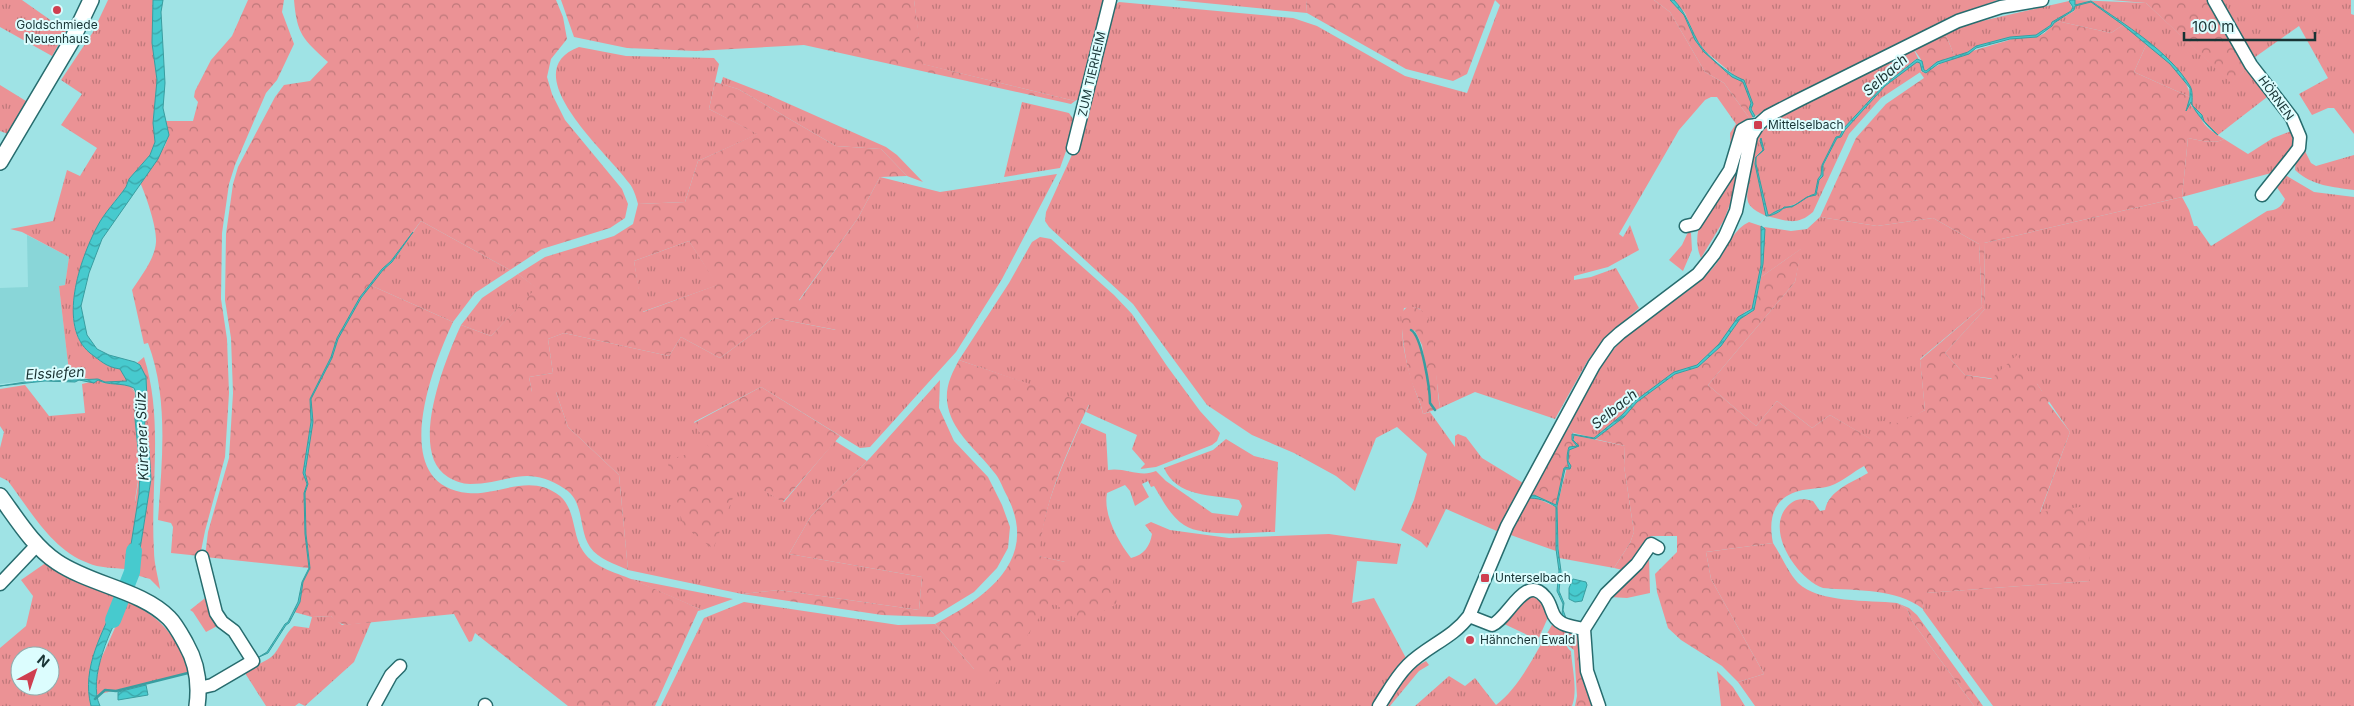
<svg xmlns="http://www.w3.org/2000/svg" width="2354" height="706" viewBox="0 0 2354 706" font-family="Inter,sans-serif">
	<style>
		.built { fill: #89d6d8 }
		.grass { fill: url(#grass-tufts); fill-rule: evenodd }
		.forest { fill: url(#forest-crowns); fill-rule: evenodd }
		.water { fill: url(#water-waves); stroke: #399da0 }
		.lines { fill: none; stroke-linecap: round; stroke-linejoin: round }
		.stream { stroke: #399da0; stroke-width: 2.5 }
		.river { stroke: #47cace; stroke-width: 16 }
		.minor-casing { stroke: #276c6e; stroke-width: 15 }
		.major-casing { stroke: #276c6e; stroke-width: 18 }
		.minor { stroke: #fff; stroke-width: 12 }
		.major { stroke: #fff; stroke-width: 15 }
		.poi-dot { fill: #cf3f50; stroke: #dcfdfe; stroke-width: 2 }
		.labels { text-anchor: middle; stroke-width: 4; stroke-linejoin: round; paint-order: stroke }
		.poi-label { font-size: 12px; fill: #183435; stroke: #dcfdfe; text-anchor: start }
		.street-label { font-size: 12px; fill: #183435; stroke: #dcfdfe }
		.water-label { font-size: 14px; font-style: italic; fill: #182f2f; stroke: #dcfdfe }
	</style>
	<defs>
		<pattern id="grass-tufts" width="24" height="20" patternUnits="userSpaceOnUse" patternTransform="scale(1.25)"><rect width="24" height="20" fill="#eb9295"/><path d="M3 7l-1-3M5 7V3M7 7l1-3M15 17l-1-3M17 17v-4M19 17l1-3" fill="none" stroke="#bd787a"/></pattern>
		<pattern id="forest-crowns" width="20" height="18" patternUnits="userSpaceOnUse" patternTransform="scale(1.25)"><rect width="20" height="18" fill="#eb9295"/><path d="M2 6a3 3 0 1 1 6 0M12 15a3 3 0 1 1 6 0" fill="none" stroke="#bd787a"/></pattern>
		<pattern id="water-waves" width="16" height="10" patternUnits="userSpaceOnUse" patternTransform="scale(1.25)"><rect width="16" height="10" fill="#47cace"/><path d="M0 5q4-4 8 0t8 0" fill="none" stroke="#3aa5a8"/></pattern>
	</defs>
	<rect width="100%" height="100%" fill="#9fe3e5"/>
	<path class="built" d="M27,235L69,257L65,285L59,286L69,372L43,375L42,379L0,384V288L28,287Z"/>
	<path class="grass" d="M0,0H22L66,31L52,56L0,27Z
		M108,0H153L152,43L157,80L153,123L155,142L150,155L129,179L126,187C118,198 103,215 97,227C81,260 56,325 90,353C101,361 106,367 120,369L128,382H105L78,377L41,378L43,375L69,372L59,286L65,285L69,257L22,232L10,229L53,221L67,170L80,176L97,148L61,125L82,94L61,80L93,32Z
		M914,0H1105L1082,97L1075,101L922,64Z
		M1174,0H1306L1307,13Z
		M1495,0H1654L1670,12L1705,72L1724,83L1750,119L1738,128L1731,158L1730,133L1736,124L1717,97H1711L1705,100L1679,130L1619,234L1623,237L1630,225L1639,250L1608,267L1574,276V280L1591,277L1616,268L1639,308L1605,338L1588,360L1555,419L1475,392L1440,408L1431,333L1420,309L1413,307L1404,308C1399,332 1405,359 1412,381C1415,393 1421,402 1423,414L1430,412L1455,447V436L1458,434L1466,437L1482,458L1523,483L1499,532L1446,509L1427,548L1421,542L1401,530L1414,500L1427,454L1397,427L1376,438L1355,491L1336,476L1294,453L1252,435L1207,405L1133,304L1049,227L1045,221L1046,212L1080,137L1111,8L1119,2L1293,18L1317,26L1405,76L1467,93L1500,5Z
		M1674,0H1998L1956,15L1755,116L1736,77L1705,51L1696,39L1685,13Z
		M2075,0L2146,3L2231,82L2249,67L2271,94L2218,135L2204,121L2202,115L2192,105C2192,99 2193,91 2190,86C2168,50 2125,25 2091,1L2075,5Z
		M2220,0H2351V14L2354,15V134L2334,108H2328L2312,115L2299,94L2328,78L2299,26L2251,60Z
		M2069,1L2073,10L2052,22L2051,25L2036,35L2010,37L1976,46L1968,52L1955,57L1945,33L1960,26Z
		M2091,2L2123,25L2111,33L2057,21L2074,11L2075,6Z
		M2147,43C2162,57 2189,76 2190,97L2134,72Z
		M579,47L626,56L714,58L719,64L709,109L758,134L698,161L685,202L638,204C636,197 634,189 629,183C610,155 512,72 579,47Z
		M1913,48L1919,60L1916,59L1884,85L1843,129L1840,136L1836,137L1822,165L1821,176L1818,179L1815,194C1805,196 1798,205 1789,206L1792,207L1807,197L1816,195L1819,180L1823,176V166L1837,138L1841,137L1845,130L1885,86L1917,61L1920,63L1922,71L1881,98L1849,134L1813,212C1797,226 1787,221 1767,216L1782,209L1770,215H1768L1767,211L1766,216C1743,205 1746,201 1750,178C1753,164 1752,149 1758,137C1771,113 1884,63 1913,48Z
		M723,77L769,95L886,147L897,155L923,182L907,176L881,149L836,146L738,89L721,84Z
		M0,85L26,101L8,134L0,131Z
		M1022,102L1069,113L1076,123L1060,168L1004,177Z
		M2294,130V148L2275,172L2182,197L2189,210L2194,226H2197L2211,246L2267,211C2276,210 2281,208 2285,199L2276,186L2285,175L2314,192L2354,197V706H1993L1923,610L1925,593L2090,581L2040,513L2070,432L2037,384L1965,375L1945,353L1985,309L1984,243L2182,197L2188,138C2199,140 2214,145 2224,139L2248,154L2273,138Z
		M1742,140L1733,196L1724,220L1701,258C1695,245 1697,232 1701,219Z
		M2304,149L2311,163L2316,166L2354,155V190C2333,187 2312,186 2295,170L2296,159Z
		M1057,174L1002,279L956,352L870,447L860,448L761,387L694,422C714,460 748,481 784,502L835,441L867,461L811,516L789,554L922,577L919,610L779,590L742,594L628,570L619,475L568,427L556,392H532L529,377L553,373L548,339L564,333L669,356L681,337L720,358L774,318L836,330L799,301L858,218L880,177L940,192Z
		M1820,217L1877,226L1933,218L1979,244L1982,307L1920,359L1925,410L1872,440L1830,415L1812,428L1777,401L1756,426L1708,385L1795,282L1801,249L1761,277L1763,264L1764,227L1791,231L1807,229Z
		M421,221L510,270L475,293L453,322L370,285L383,270L392,262Z
		M1749,222L1761,226L1763,229L1761,265L1752,309L1745,312L1719,344L1697,365L1674,372L1635,401L1622,415L1594,438L1574,433L1566,426C1586,390 1604,354 1636,327C1661,307 1691,293 1712,269C1726,254 1730,231 1749,222Z
		M1689,230L1691,233L1692,250L1683,271L1669,260L1682,245Z
		M1040,237L1051,239L1114,295L1132,314L1167,366L1200,411L1220,433L1217,441L1212,445L1156,467L1140,469L1145,464L1132,449L1137,435L1086,412L1089,405L959,360L1009,283L1032,242Z
		M689,241L718,285L642,312L634,261Z
		M518,274L537,288L491,336L461,325L482,298Z
		M98,380L103,383L127,384L135,393C129,424 135,441 138,471C139,483 135,493 135,505L126,569C114,568 99,568 88,563C52,550 30,510 8,481L0,477V448L4,432L0,426V389L25,385L49,416L85,413L82,384Z
		M1081,423L1106,434L1108,470C1125,467 1140,478 1156,471L1166,481L1212,513L1238,516L1242,506L1239,500C1212,494 1177,498 1164,468L1213,450L1226,439L1254,456L1278,462L1275,532C1252,532 1203,538 1184,525C1170,516 1162,499 1154,486L1151,487L1148,481L1142,484L1149,497L1135,506L1130,491L1125,485L1107,493C1103,515 1118,541 1131,558C1144,555 1150,546 1152,534L1145,525L1151,522L1170,530L1229,538L1329,534L1401,544L1397,564L1357,561L1352,603L1374,598L1407,660L1374,706H661L704,618L744,602L898,625L935,624L974,669L1065,562L1038,556C1044,504 1060,471 1081,423Z
		M1574,435L1625,446L1624,466L1634,532L1630,543L1614,568L1559,558L1557,506L1568,463L1569,450L1574,441Z
		M1534,497L1556,507V551L1508,534L1527,498Z
		M1773,543C1781,555 1788,572 1798,583C1819,603 1868,600 1897,603L1907,609L1912,621L1974,706H1755L1738,682L1764,674L1711,579L1706,552Z
		M47,562L81,581L117,598C103,633 81,667 91,706H0V648L26,626L33,596L21,580ZM20,656H50V686H20Z
		M631,579L733,599L702,610Z
		M1539,595L1549,615L1538,640L1502,623L1524,596Z
		M127,601C165,620 173,634 191,672L96,695L97,668Z
		M331,616L342,625L371,622L354,662L305,706L299,703L295,706H266L243,670C253,666 268,662 275,653C282,644 285,634 294,626L309,628L312,617Z
		M1553,623L1567,629C1565,638 1564,646 1571,651C1572,668 1578,690 1572,706H1415L1449,676L1465,686L1475,678L1496,705C1521,686 1537,650 1553,623Z
		M1426,661L1429,665L1419,671L1390,706H1385C1394,689 1408,670 1426,661Z
		M1717,671L1733,687L1745,706H1721Z"/>
	<path class="forest" d="M248,0H284L282,12L294,44L277,80L266,93L235,165L229,184L222,233L221,299L227,339L229,393L225,457L205,531L200,556L171,553L173,527L171,523L158,520C162,461 169,399 148,343L144,344L132,290C141,276 155,259 156,242C157,227 146,196 140,182L165,146L169,134L164,121H193L198,102L194,97L195,91L211,60L232,36Z
		M294,0H556L563,17L567,39L551,59L547,77L552,94L565,120L622,189L628,204L625,218L610,228L542,249L510,270L421,221L391,261L382,269L360,297L337,338L331,357L310,399L311,422L303,473L307,484L304,493L305,534L309,568L205,557L208,532L229,458L233,393L231,338L225,300L226,234L233,184L238,167L275,97L284,85L310,81L328,62C303,39 297,35 294,0Z
		M561,0H914L923,64L1075,101L1071,104L804,45L696,51L627,48L574,37Z
		M1306,0H1495L1467,74L1453,81L1406,69L1307,13Z
		M1654,0H1670L1684,15L1695,40L1704,52L1732,77L1743,81L1751,103L1749,109L1753,117L1750,119L1724,83L1705,72L1670,12Z
		M2111,0H2210L2249,67L2231,83L2146,3Z
		M2057,21L2111,33L2123,25L2147,43L2134,72L2190,97L2191,106C2197,111 2199,115 2203,122C2207,129 2218,135 2224,139C2214,145 2199,140 2188,138L2182,197L1984,243L1985,309L1945,353L1965,375L1991,379L2017,355L2042,391L2054,394L2048,403L2070,432L2040,512L2088,506L2090,581L1926,593L1923,609C1896,588 1857,591 1823,588C1798,579 1766,533 1786,508C1794,498 1802,498 1813,501L1820,511L1825,510C1829,490 1851,483 1868,473L1864,466C1853,472 1842,482 1830,486C1820,489 1809,488 1799,491C1773,498 1768,519 1773,543L1706,552L1711,579L1764,674L1738,682L1722,666L1681,640L1668,628L1657,592L1655,574L1677,552V536H1651L1627,571L1614,568L1630,543L1634,532L1624,466L1625,446L1595,439L1624,417L1637,402L1675,374L1698,367L1721,346L1740,319L1754,310L1761,277L1802,248L1795,282L1708,385L1756,426L1777,401L1812,428L1830,415L1871,439L1882,421L1898,423L1925,410L1920,360L1982,307L1979,244L1933,218L1877,226L1820,217L1856,138L1886,104L1924,78L1919,71L1926,73C1950,55 1981,49 2009,40C2019,36 2033,40 2043,34C2049,30 2052,24 2057,21Z
		M1945,33L1955,57L1937,62L1926,71L1924,70L1922,61L1913,48Z
		M715,82L738,89L836,146L881,149L907,176L880,177L858,218L799,300L837,330L774,318L720,358L681,337L669,356L564,333L548,339L553,373L529,377L532,392H556L568,427L619,475L628,570C615,564 598,559 590,547C578,529 585,502 565,489C526,463 508,484 470,484C462,484 455,481 448,477C407,452 446,358 461,325L491,336L536,288L518,274L545,257L614,236L633,224L638,204L685,202L698,161L757,134L709,109ZM689,241L717,285L643,312L634,261Z
		M370,285L453,322C433,365 386,485 468,493C499,496 530,472 560,496C576,510 572,535 583,551C595,569 618,573 636,581C658,590 680,600 702,610L698,611L655,706H568L475,633L472,641L469,642L454,614L345,625L337,622L331,616L312,617L294,612L300,602L303,582L310,568L306,534L305,493L308,484L305,473L313,422L311,399L332,358L338,339L361,298Z
		M1407,307C1415,306 1422,309 1427,316C1436,330 1436,388 1440,408L1436,410L1431,403L1422,345L1415,331L1410,330C1422,336 1430,390 1430,403L1434,410L1423,414C1421,402 1415,392 1411,380C1405,359 1402,336 1401,313Z
		M144,357C164,420 150,487 154,551C154,564 158,576 160,589L150,579L136,575L151,479L149,448L144,432L147,399L140,365L137,363Z
		M959,360L1089,404C1066,456 1044,499 1039,556L1065,562L1110,565L1117,604L1082,622L1050,601L994,686L974,669L935,624C987,597 1041,559 1006,494C1002,486 999,477 993,471C977,450 954,434 948,407C944,389 951,375 959,360Z
		M940,380L939,408L954,441L988,477L1002,505L1010,527L1008,548L997,568L974,592L933,617L882,615L742,594L779,590L919,610L922,577L789,554L811,516L870,458Z
		M127,384C142,392 134,407 135,422C138,450 141,477 138,505C135,527 130,548 127,570L129,541L138,484L131,421L135,393Z
		M761,387L840,436L783,502L741,477L713,549L683,525L667,460L709,448L694,423Z
		M1566,426L1574,433L1572,434V440L1577,446L1569,447C1567,453 1566,462 1570,466L1564,468L1556,505L1534,495L1528,497Z
		M1649,557L1650,593L1627,598L1610,597Z
		M209,595L221,624L206,632L193,612L190,610Z
		M1897,603L1909,608L1917,615L1983,706H1974L1912,621L1907,609Z
		M1569,630L1580,634L1595,706H1575L1577,696L1574,650L1567,645L1566,638Z"/>
	<path class="water" d="M153,0H163L161,12L165,83L163,108L169,135L158,159L102,239L89,273L81,306L87,335L97,349L109,355L135,362L140,365L146,377L147,399L144,432L149,448L151,479L136,575L127,570L139,494L140,469L135,419L136,393L134,388C122,382 108,386 98,380L94,383L79,380L75,382L45,381L0,386L44,379L54,381L98,379L105,382L127,381L120,369C106,367 101,361 90,353C57,326 80,259 97,227C104,213 117,200 126,187L129,179L150,155L155,142L153,123L157,80L152,43Z
		M1670,0H1674C1686,13 1689,25 1697,40C1704,54 1729,75 1744,80L1753,104L1751,109L1755,116L1753,117L1749,109L1751,103L1743,82L1732,77L1704,52L1695,40L1684,15Z
		M2071,0H2075V5L2091,1C2125,25 2168,50 2190,86C2193,91 2192,99 2192,105L2202,115L2204,121L2218,135C2212,132 2192,109 2191,102L2186,111L2190,97V88L2170,64L2123,25L2091,2L2075,6L2074,10L2054,23L2052,26L2037,37L2010,39L1976,48L1969,54L1938,64L1926,73L1922,71L1920,63L1917,62L1885,86L1845,130L1841,137L1837,138L1823,165V176L1819,180L1816,195L1807,197L1792,207H1784C1781,212 1772,216 1766,216L1755,164L1756,157L1763,150L1760,141L1761,138L1764,150L1756,157V164L1768,215H1770C1777,210 1784,208 1792,206C1800,204 1806,196 1815,194L1818,179L1821,175L1822,165L1836,137L1840,136L1843,129L1884,85L1917,59L1922,61L1924,70L1926,71L1937,62L1968,52L1976,46L2010,37L2036,35L2051,25L2052,22L2071,11L2073,7L2069,1Z
		M1761,226L1765,229L1763,264L1754,310L1740,319L1721,346L1698,367L1675,374L1637,402L1624,417L1595,439L1574,435L1573,440L1579,446L1569,450L1568,461L1571,466L1570,469H1565L1557,506L1558,549L1561,571L1559,591L1564,603L1563,610L1567,621L1562,615L1563,604L1557,591L1559,571L1556,549V507C1546,500 1538,498 1527,498L1534,495L1556,505L1564,468L1569,467C1566,461 1567,453 1569,447L1577,446L1572,440V434L1594,438L1622,415L1635,401L1674,372L1697,365L1719,344L1738,317L1752,309L1761,265Z
		M413,232L392,262L383,270L361,298L338,339L332,358L311,399L313,422L305,473L308,484L305,493L306,534L310,568L303,582L300,602L289,623L286,625L268,653L257,658L267,652L285,624L288,622L298,602L302,582L309,568L305,534L304,493L307,484L303,473L311,422L310,399L331,357L337,338L360,297L382,269L391,261Z
		M1573,579L1586,582L1587,585L1582,601L1575,602L1569,599V588Z
		M117,598L127,601C111,626 87,679 100,706H91C81,667 103,633 117,598Z
		M146,685L148,695L118,700V692Z"/>
	<g class="lines">
		<path class="stream" d="M1411,330C1422,336 1430,390 1430,403L1435,410
			M95,699L105,690L116,691L188,673"/>
		<path class="river" d="M113,620L132,572L134,551"/>
		<g class="minor-casing">
			<path id="minor" d="M2214,0L2251,65L2292,118L2300,137L2299,148L2293,156L2262,195
				M1073,148L1110,0
				M1686,226L1695,224L1730,170L1742,130L1749,126L1758,125
				M0,584L37,545
				M1469,616L1492,625C1509,618 1525,573 1545,597C1549,601 1550,606 1552,611C1557,626 1570,626 1584,629L1606,594L1637,564L1651,544L1658,548
				M1584,629L1587,671L1599,706
				M199,688L212,685L253,661L234,631L222,622L216,613L202,557
				M485,705L486,706
				M374,706L391,675L400,666
				M1379,706C1388,692 1396,677 1408,665C1427,646 1453,638 1469,616L1507,526L1594,365L1609,343L1620,333L1698,274L1714,254L1725,236L1736,211L1751,136L1758,125L1768,116L1799,100L1958,21L2001,7L2042,0"/>
		</g>
		<g class="major-casing">
			<path id="major" d="M0,162L71,42L91,0
				M0,496C17,519 33,546 57,562C91,585 141,590 169,618C176,625 181,635 186,644C197,663 200,684 197,706"/>
		</g>
		<use href="#minor" class="minor"/>
		<use href="#major" class="major"/>
	</g>
	<g class="poi-dot">
		<circle cx="57" cy="10" r="5"/>
		<rect x="1753" y="120" width="10" height="10" rx="2.5"/>
		<rect x="1480" y="573" width="10" height="10" rx="2.5"/>
		<circle cx="1470" cy="640" r="5"/>
	</g>
	<g class="labels">
		<g class="poi-label">
			<text x="57" y="29" text-anchor="middle">Goldschmiede<tspan x="57" dy="14">Neuenhaus</tspan></text>
			<text x="1768" y="129">Mittelselbach</text>
			<text x="1495" y="582">Unterselbach</text>
			<text x="1480" y="644">Hähnchen Ewald</text>
		</g>
		<g class="street-label">
			<text transform="translate(1092 74) rotate(-77)" y="4">ZUM TIERHEIM</text>
			<text transform="translate(2276 98) rotate(54)" y="4">HÖRNEN</text>
		</g>
		<g class="water-label">
			<text transform="translate(1885 75) rotate(-42)" y="5">Selbach</text>
			<text transform="translate(55 373) rotate(-3)" y="5">Elssiefen</text>
			<text transform="translate(1614 409) rotate(-39)" y="5">Selbach</text>
			<text transform="translate(142 436) rotate(-92)" y="5">Kürtener Sülz</text>
		</g>
	</g>
	<g transform="translate(35 671) rotate(40)"><circle r="24" fill="#dcfdfe" stroke="#8eadae"/>
	<path d="M0-4L9 19L0 12L-9 19Z" fill="#cf3f50"/>
	<text y="-8" font-size="14" font-weight="bold" text-anchor="middle" fill="#183435">N</text>
	</g>
	<path d="M2184 32v8h131v-8" fill="none" stroke="#183435" stroke-width="2.5"/>
	<text x="2192" y="32" font-size="15" fill="#183435" stroke="#dcfdfe" stroke-width="4" paint-order="stroke">100 m</text>
</svg>
